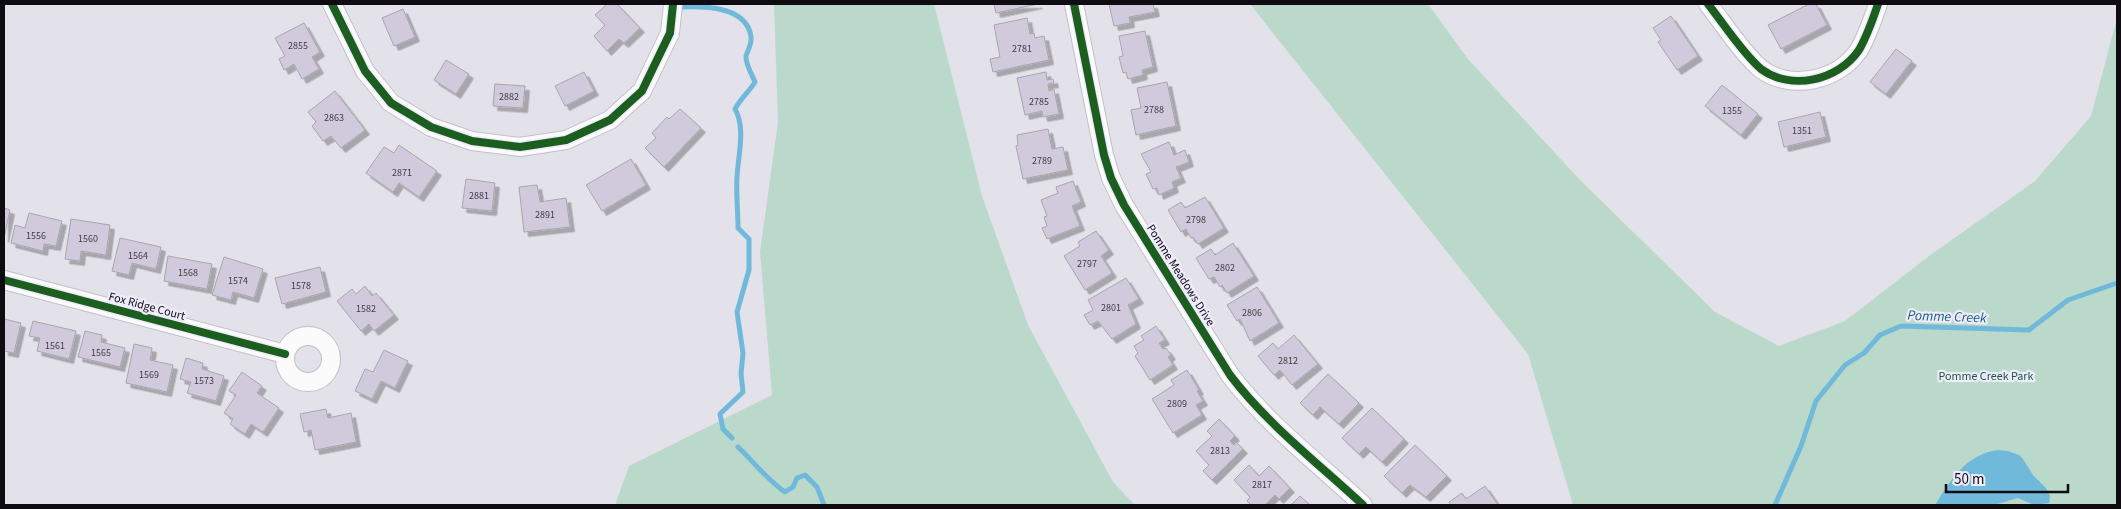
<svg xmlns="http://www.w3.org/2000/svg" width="2121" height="509" viewBox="0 0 2121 509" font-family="'Source Sans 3',sans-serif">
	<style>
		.green { fill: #bbd9ca }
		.water { fill: #71b9da }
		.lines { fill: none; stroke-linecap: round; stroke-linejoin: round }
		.stream { stroke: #71b9da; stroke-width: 5 }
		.building { fill: #d1cadc; stroke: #a7a6ac; filter: url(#shadow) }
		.minor-casing { stroke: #c2c0c6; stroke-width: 20 }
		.minor { stroke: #fbfbfc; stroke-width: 18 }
		.cycleway-casing { stroke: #efebfb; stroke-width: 11 }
		.cycleway { stroke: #1b5e20; stroke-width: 8 }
		.labels { text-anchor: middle; stroke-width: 4.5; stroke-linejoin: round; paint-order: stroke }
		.number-label { font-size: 10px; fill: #3f3c44 }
		.street-label { font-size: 12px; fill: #0e0c11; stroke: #efebfb }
		.park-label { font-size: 12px; fill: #1b5b39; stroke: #efebfb }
		.water-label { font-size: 14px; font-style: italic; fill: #10607e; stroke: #efebfb }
	</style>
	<defs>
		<filter id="shadow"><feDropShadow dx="4.5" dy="4.5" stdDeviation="0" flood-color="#0004"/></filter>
	</defs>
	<rect width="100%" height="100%" fill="#e3e2ea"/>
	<path class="green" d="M774,4H934L982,196L1028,325L1113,482L1135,505H615L629,466L772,395L760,252L778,122Z
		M1250,4H1428L1468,59L1580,180L1715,312L1779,346L1845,321L1929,256L2035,181L2091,116L2117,18V505H1573L1528,354Z"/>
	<path class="water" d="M1998,450L2008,451L2019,455L2023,459L2033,475L2046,488L2050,496L2049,503L2034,505L2018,498L1994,505H1935C1950,481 1966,454 1998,450Z"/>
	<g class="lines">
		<path class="stream" d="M681,7C704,6 747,6 751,37C752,43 748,50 746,56C745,63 752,75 755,82C749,92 741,98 735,109C746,128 738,156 737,177C736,194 738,211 738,228L749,239V270L737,312L743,353L741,374L743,392L720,414L723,429L732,438
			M738,447C754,462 767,480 785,492L793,487L797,478L805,475L817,487L824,505
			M1775,505L1801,446L1816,401L1845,365L1864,353L1880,335L1901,326L2029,330L2068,300L2117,283"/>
	</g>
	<path class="building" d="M607,4H617L640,28L624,43L619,39L607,51L594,36L605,25L595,15Z
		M994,4H1038L996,13Z
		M1109,4H1153L1155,12L1129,17L1130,23L1114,26Z
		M1809,4H1816L1827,25L1781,49L1768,25Z
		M403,9L415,37L394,46L382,18Z
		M1671,16L1698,56L1677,70L1658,42L1661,40L1653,28Z
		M1027,18L1030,34L1034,33L1035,38L1044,36L1049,60L993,72L990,59L1000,57L994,25Z
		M304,23L320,52L312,57L319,69L302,79L294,64L284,70L279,59L285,56L275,38Z
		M1145,31L1153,67L1142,70L1143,75L1128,79L1126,72L1123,73L1119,57L1123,56L1119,36Z
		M1896,49L1912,61L1886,94L1870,82Z
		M446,60L469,74L456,94L434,80Z
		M584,72L594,91L565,106L555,86Z
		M1046,72L1047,80L1053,79L1054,83L1048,84L1049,91L1054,89L1059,114L1043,117L1042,111L1025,115L1017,78Z
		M1167,82L1176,126L1136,135L1131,110L1141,108L1137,88Z
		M495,84L525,86L523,108L493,106Z
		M1722,85L1758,114L1741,135L1705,106Z
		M335,91L365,130L341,148L331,136L323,141L312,126L316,122L308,112Z
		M680,109L701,128L664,167L645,148L656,138L652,133L667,117L669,119Z
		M1820,112L1826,137L1784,147L1778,122Z
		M1048,129L1052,149L1063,147L1068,170L1023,179L1016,146L1018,145L1017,135Z
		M1169,142L1174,155L1185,150L1189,162L1176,167L1181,178L1172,182L1174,188L1159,195L1157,188L1153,189L1146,174L1151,172L1141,154Z
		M399,145L437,171L419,197L399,183L393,192L366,173L384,147L394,153Z
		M631,159L646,185L602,211L586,185Z
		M466,179L495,183L492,211L462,208Z
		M1073,181L1081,202L1072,206L1080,226L1047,239L1042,228L1047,226L1044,217L1047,216L1041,200L1058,193L1056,187Z
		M537,185L540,202L566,198L570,227L524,232L519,187Z
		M1205,197L1224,228L1198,244L1193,237L1191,238L1186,229L1181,232L1168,210L1181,202L1185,208Z
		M4,208L10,210L4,238Z
		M29,213L62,221L56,246L44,244L43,251L11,243L15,225L25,228Z
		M71,219L110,225L106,255L81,251L80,261L65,259Z
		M1096,231L1109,250L1101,256L1112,273L1085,290L1064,256L1080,246L1078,242Z
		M120,238L161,247L156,269L132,263L129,275L112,271Z
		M1233,243L1254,276L1227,293L1222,285L1220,287L1214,277L1209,279L1196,258L1211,249L1215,255Z
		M168,256L212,264L207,289L164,281Z
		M224,257L263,269L254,298L233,292L231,300L212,295Z
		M320,267L326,292L282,304L275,278Z
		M1126,278L1139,299L1128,305L1136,324L1112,339L1098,321L1090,325L1084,315L1093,310L1088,300Z
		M365,286L372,296L376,293L394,315L374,331L369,324L361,331L337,301L352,289L356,294Z
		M1257,287L1279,323L1250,341L1240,319L1237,321L1227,305Z
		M4,319L21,323L14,353L4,351Z
		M33,321L76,331L69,359L37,351L40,338L29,336Z
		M1156,326L1165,340L1159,343L1163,349L1166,348L1171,355L1168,357L1173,365L1150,380L1135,356L1138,353L1134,346L1144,340L1141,336Z
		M85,331L102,335L101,342L125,348L120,367L78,357Z
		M1294,335L1318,364L1292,385L1280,370L1274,375L1258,356L1273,343L1278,349Z
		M134,344L152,348L150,360L173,365L167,392L126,383Z
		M384,350L408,361L395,388L381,381L372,399L355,391L365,369L373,372Z
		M186,358L203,363L202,369L224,376L216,401L187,393L191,382L180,379Z
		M1187,370L1199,390L1197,391L1203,401L1196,405L1202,415L1173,433L1152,399L1174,385L1171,380Z
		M242,372L262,386L257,393L279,408L263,432L251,424L245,434L230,424L233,419L224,413L236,395L229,391Z
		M1328,374L1359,403L1339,424L1320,407L1313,415L1300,403Z
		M1372,408L1404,439L1382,462L1366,447L1359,454L1342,438Z
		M326,409L328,418L351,413L356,442L315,450L311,430L304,432L300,414Z
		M1219,419L1235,436L1230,441L1234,445L1236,442L1243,449L1212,480L1203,471L1209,465L1196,451L1212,436L1207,431Z
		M1415,445L1447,476L1426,497L1410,485L1402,493L1384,476Z
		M1249,465L1259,476L1269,466L1290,488L1279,499L1275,495L1265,505H1251L1247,501L1250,497L1234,480Z
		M1485,486L1498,505H1451L1449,502L1462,493L1466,499Z
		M1300,496L1310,505H1291Z"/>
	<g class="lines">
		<g class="minor-casing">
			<path id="minor" d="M332,4L365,71L391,103L431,127L472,141L520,147L566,140L610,120L642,91L670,33L673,4
				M1074,4L1104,155L1111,178L1124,205L1230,375C1267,424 1319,464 1363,505
				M1708,4C1723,23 1743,54 1761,69C1791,91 1838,81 1859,50C1867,36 1873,19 1878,4
				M4,280L285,354
				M285 359a23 23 0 1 1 46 0a23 23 0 1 1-46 0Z"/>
		</g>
		<use href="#minor" class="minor"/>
		<g class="cycleway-casing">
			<path id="cycleway" d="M332,4L365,71L391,103L431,127L472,141L520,147L566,140L610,120L642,91L670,33L673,4
				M1074,4L1104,155L1111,178L1124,205L1230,375C1267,424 1319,464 1363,505
				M1708,4C1723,23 1743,54 1761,69C1791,91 1838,81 1859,50C1867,36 1873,19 1878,4
				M4,280L285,354"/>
		</g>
		<use href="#cycleway" class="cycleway"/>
	</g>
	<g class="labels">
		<g class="number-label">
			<text x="298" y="49">2855</text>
			<text x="1022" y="52">2781</text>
			<text x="509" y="100">2882</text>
			<text x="1039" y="105">2785</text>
			<text x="1154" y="113">2788</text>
			<text x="1732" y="114">1355</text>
			<text x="334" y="121">2863</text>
			<text x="1802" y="134">1351</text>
			<text x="1042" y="164">2789</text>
			<text x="402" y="176">2871</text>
			<text x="479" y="199">2881</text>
			<text x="545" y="218">2891</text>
			<text x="1196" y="223">2798</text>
			<text x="36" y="239">1556</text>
			<text x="88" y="242">1560</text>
			<text x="138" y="259">1564</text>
			<text x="1087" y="267">2797</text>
			<text x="1225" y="271">2802</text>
			<text x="188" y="276">1568</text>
			<text x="238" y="284">1574</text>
			<text x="301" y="289">1578</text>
			<text x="1111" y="311">2801</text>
			<text x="366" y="312">1582</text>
			<text x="1252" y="316">2806</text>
			<text x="55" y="349">1561</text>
			<text x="101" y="356">1565</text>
			<text x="1288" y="364">2812</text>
			<text x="149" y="378">1569</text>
			<text x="204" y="384">1573</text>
			<text x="1177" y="407">2809</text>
			<text x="1220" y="454">2813</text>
			<text x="1262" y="488">2817</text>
		</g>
		<g class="street-label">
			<text transform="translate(1181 275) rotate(58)" y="4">Pomme Meadows Drive</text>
			<text transform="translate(147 306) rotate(15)" y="4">Fox Ridge Court</text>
		</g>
		<g class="park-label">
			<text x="1986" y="380">Pomme Creek Park</text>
		</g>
		<g class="water-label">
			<text transform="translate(1947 316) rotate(2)" y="5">Pomme Creek</text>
		</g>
	</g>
	<rect width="2121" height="509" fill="none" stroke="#0e0c11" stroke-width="10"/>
	<path d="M1946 484v8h122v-8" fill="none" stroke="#0e0c11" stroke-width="2.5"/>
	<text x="1954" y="484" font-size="15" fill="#0e0c11" stroke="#efebfb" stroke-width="4" paint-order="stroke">50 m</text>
</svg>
